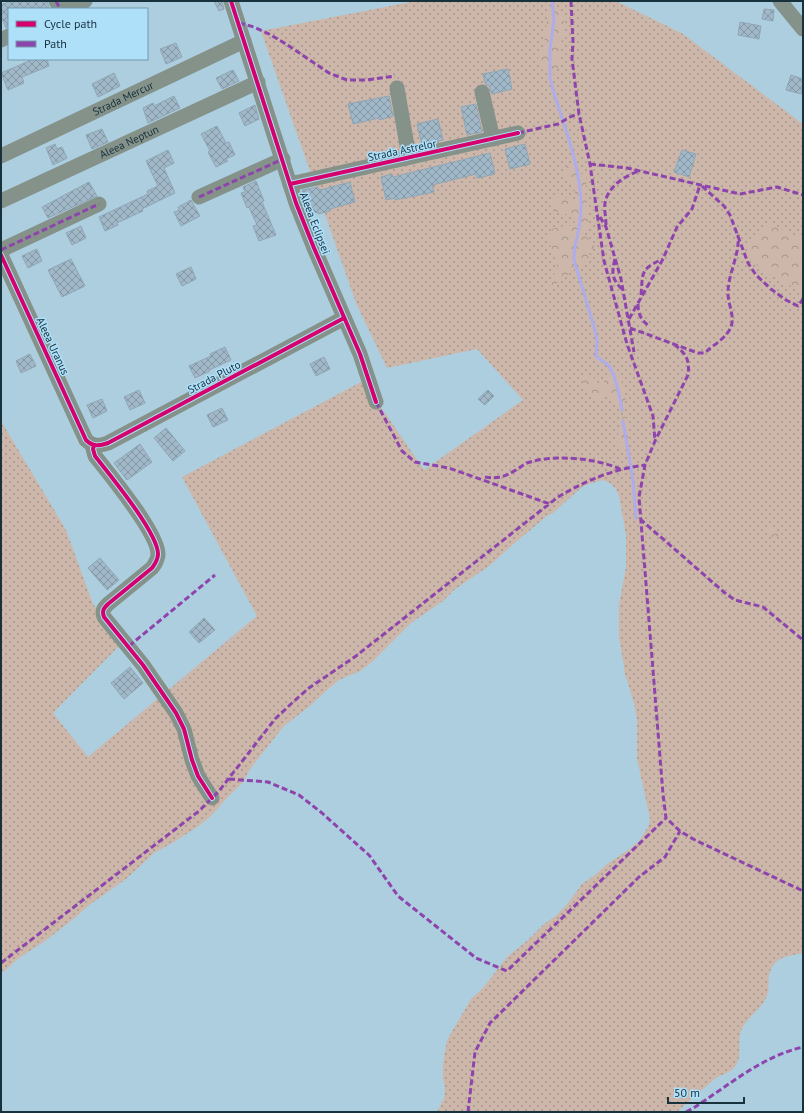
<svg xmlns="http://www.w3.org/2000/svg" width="804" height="1113" viewBox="0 0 804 1113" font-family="'PT Sans',sans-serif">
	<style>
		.grass { fill: url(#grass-dots) }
		.forest { fill: url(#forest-crowns) }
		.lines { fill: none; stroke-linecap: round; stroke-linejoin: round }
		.stream { stroke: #adacec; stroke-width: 3 }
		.building { fill: url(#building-cross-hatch); stroke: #8fa6b6 }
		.minor { stroke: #84928a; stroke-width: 15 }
		.quiet { stroke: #8e44ad; stroke-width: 3; stroke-dasharray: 6 3; stroke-linecap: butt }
		.cycleway-casing { stroke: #aee0fa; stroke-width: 6 }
		.cycleway { stroke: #d6006c; stroke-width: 4 }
		.labels { text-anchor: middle; stroke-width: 3; stroke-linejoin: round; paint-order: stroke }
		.street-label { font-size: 11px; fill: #17313d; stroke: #aee0fa }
	</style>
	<defs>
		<pattern id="grass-dots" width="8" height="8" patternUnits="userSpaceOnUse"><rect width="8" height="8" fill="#cdb7aa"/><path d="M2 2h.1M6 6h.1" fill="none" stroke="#a5958c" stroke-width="1.8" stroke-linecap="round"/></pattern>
		<pattern id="forest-crowns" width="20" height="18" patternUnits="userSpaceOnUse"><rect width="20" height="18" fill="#cdb7aa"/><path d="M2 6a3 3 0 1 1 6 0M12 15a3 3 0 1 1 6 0" fill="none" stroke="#a5958c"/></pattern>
		<pattern id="building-cross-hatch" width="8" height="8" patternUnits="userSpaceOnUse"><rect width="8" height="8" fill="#a1b8c9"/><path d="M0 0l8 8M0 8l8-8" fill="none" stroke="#8296a4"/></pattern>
	</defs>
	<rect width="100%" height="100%" fill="#accedf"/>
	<path class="grass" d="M416,1H616L683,34L803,124V953C794,955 781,956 775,963C764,976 772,986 766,998C760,1012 743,1019 740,1035C738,1045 742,1055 736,1065C732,1072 723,1074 716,1078C703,1089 690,1100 677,1112H437L444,1099L445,1087L443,1079V1063L447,1040L471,999L483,988L508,956L527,941L544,924L557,915L568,903L582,884L595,875L607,864L627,851L639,841L648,827L650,819L637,758V719L634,703L625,674L619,636V605L626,567V535L619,496L616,489L610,483L603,480L589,484L582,487L553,513L547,516L517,541L489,566L454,590L443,601L411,623L372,662L360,671L339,680L327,690L310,706L284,726L250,769L243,782L227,798L212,815L200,825L174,842L154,853L126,879L88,906L76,917L45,941L19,958L1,974V421L66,530L93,604L120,645L53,713L88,757L257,616L182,477L363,381L424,470L523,400L477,349L387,368L356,303L261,31Z"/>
	<path class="forest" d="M549,6L561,10L565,25L560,58L556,75L541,69L538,58L544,43Z
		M571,163L576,165L579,173L586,175L587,181L585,189L589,229L584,233L586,237L595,245L593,249H588L591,259C576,267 564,278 551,288L547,283L558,269C557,258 539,232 557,227C562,226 568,227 575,224L573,216L555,211L548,203C554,195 563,197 572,199L578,207L572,180L565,179L561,173Z
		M768,223L803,239V289L801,292L760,269L749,254V242Z
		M611,374C624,376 624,390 626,401L621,405L615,404L612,397L603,395L601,400L596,401L581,381L585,376H592L598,383L603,385L606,376Z
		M623,417H627C628,430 632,442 624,452L619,449L617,439Z
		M770,527L780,535L774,539L769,536L765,530Z"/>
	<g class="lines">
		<path class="stream" d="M552,1L554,19L550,49V78L553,90C564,125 580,166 581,203C581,212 580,224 578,233C576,242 573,251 574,260L595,330L597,342L596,356C600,360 605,362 609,366C616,375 620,398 622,410
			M623,421L633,480L636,518"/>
	</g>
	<path class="building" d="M10,1H47L49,7L45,9H9V27L6,28L1,16V5Z
		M214,1H222L224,9L219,11Z
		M764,9L774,10L773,21L762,19Z
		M740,22L761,26L759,39L738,35Z
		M176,43L182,57L166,64L160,49Z
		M28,59H47L49,66L22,77L24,83L8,90L1,73L29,61Z
		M508,69L512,89L492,94L489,86L485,83L483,74Z
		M233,70L239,81L222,89L216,78Z
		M114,73L120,86L98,97L92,84Z
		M791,75L803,79V88L801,94L786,90Z
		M174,96L180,108L148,123L143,108L153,103L154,106Z
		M389,96L393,116L380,120L379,118L353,124L348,104Z
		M476,104L482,132L467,135L461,107Z
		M255,105L259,119L245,126L239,113Z
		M438,119L443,140L422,145L417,124Z
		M217,126L226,143L229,142L235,155L226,159L228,161L216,167L208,152L210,151L201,134Z
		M102,129L108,142L92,149L86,135Z
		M55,144L57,149L62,147L67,158L53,165L46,148Z
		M525,144L530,164L510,169L505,149Z
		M168,150L174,163L164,168L175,193L142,209L143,211L117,223L118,225L105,231L99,217L148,194L147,191L158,186L146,161Z
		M682,150L696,154L689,177L674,172Z
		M490,153L495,174L477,178L476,174L432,185L434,192L395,200V198L386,200L381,177L392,174L393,177Z
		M256,181L264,201L262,202L276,235L259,241L253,226L257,225L249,207L247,208L241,193L245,192L243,187Z
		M89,182L97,196L48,218L42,207Z
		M350,182L355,202L330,209V211L318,214V212L310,214L302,190L318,187L319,190L324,189Z
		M191,200L200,216L181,226L174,212L179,210L178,207Z
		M81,226L86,238L72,245L66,233Z
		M37,249L42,261L28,268L22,256Z
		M71,259L85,286L62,297L48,270Z
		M191,267L196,279L182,286L176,274Z
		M225,347L231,360L209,370L210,371L195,378L189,366L211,356L210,354Z
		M30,354L36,366L21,373L16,361Z
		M324,357L330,369L316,376L310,364Z
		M139,390L145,403L130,410L124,397Z
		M488,390L494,396L485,405L478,399Z
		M102,399L107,411L93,418L87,405Z
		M222,408L228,420L213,427L207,415Z
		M166,428L185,451L173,461L154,438Z
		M140,444L152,462L127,480L114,463Z
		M100,558L119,580L107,590L88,568Z
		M204,618L215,630L199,643L189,632Z
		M130,667L143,683L124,699L111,683Z"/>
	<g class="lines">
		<g class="minor">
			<path d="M56,1L60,9"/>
			<path d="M231,1L296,203L314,248L360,354L376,402"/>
			<path d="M780,1L803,29"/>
			<path d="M67,9L85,1"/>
			<path d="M1,40L9,36"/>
			<path d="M397,88L409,157"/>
			<path d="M482,92L493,139"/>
			<path id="s1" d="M1,156L244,41"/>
			<path d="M290,184L518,133"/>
			<path d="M199,197L283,159"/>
			<path id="s2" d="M1,201L258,82"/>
			<path d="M1,250L99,204"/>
			<path d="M1,255L86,440C93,447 99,446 108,443L344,318"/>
			<path d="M94,445L93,449L95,456C110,475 158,533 158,554C158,560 155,564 152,568L108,604C103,609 102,611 104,617L143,665L176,713L184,729L192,760L198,776L212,798"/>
		</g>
		<path class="quiet" d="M56,1L60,9
			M571,1L573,42L572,59L579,114L590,164L604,261L627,344L653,416L655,441
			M239,23L254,27L269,34L286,44L329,73L347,80H366L395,76
			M518,133L558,124L572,116L579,114
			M590,164L627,168L740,194L777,187L803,195
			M702,186L724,206L730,215L748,263L756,275L771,289L786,300L798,306L803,299
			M199,197L283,159
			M600,217L606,227L621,279L634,352
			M606,225C606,218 604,210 605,203C608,186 625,176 639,171
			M1,250L99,204
			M615,259C611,274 612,280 624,291
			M641,295C643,272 640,269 663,259
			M638,304C638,314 641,320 649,326
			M629,319L663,259L677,227L692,209L700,185
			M630,328L698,353H704L707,351C715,344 727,337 731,327C735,315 728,305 728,293C728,273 740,255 738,235
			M674,344C686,354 690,359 688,375L655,441L645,465L639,497L663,794L666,818L680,831L693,839L803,891
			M376,402L402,451L415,462L449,468L550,504
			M485,477C496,479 505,477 514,471C519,469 522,465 527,463C552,454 596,458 620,469
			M640,519L725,593L735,600L763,607L803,640
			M129,646L215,575
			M229,779L268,782L299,795L322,813L369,855L398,896L476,958L507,971L666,818
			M1,963L199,811L219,791L275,719L292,703L309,688L356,656L558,497C585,481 613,469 645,465
			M468,1112L475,1052L490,1023L639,877L665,857L680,831
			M686,1112L695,1107C729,1085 763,1056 803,1047"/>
		<g class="cycleway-casing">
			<path id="cycleway" d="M231,1L296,203L314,248L360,354L376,402
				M290,184L518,133
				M1,255L86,440C93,447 99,446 108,443L344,318
				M94,445L93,449L95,456C110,475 158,533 158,554C158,560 155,564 152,568L108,604C103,609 102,611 104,617L143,665L176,713L184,729L192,760L198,776L212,798"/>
		</g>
		<use href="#cycleway" class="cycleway"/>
	</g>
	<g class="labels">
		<g class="street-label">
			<text dy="4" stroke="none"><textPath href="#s1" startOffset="135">Strada Mercur</textPath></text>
			<text dy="4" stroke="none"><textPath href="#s2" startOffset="141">Aleea Neptun</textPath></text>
			<text transform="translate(402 150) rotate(-12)" y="4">Strada Astrelor</text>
			<text transform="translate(315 223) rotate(69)" y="4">Aleea Eclipsei</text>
			<text transform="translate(53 346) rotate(65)" y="4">Aleea Uranus</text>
			<text transform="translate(214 377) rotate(-28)" y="4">Strada Pluto</text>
		</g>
	</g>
	<rect width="804" height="1113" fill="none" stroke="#17313d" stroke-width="4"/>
	<rect x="8" y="8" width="140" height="52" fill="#aee0fa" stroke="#729aae"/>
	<rect x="16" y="21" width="20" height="6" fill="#d6006c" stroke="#729aae"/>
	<text x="44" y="28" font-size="12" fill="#17313d">Cycle path</text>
	<rect x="16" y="41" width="20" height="6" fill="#8e44ad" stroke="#729aae"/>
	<text x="44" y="48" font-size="12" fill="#17313d">Path</text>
	<path d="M668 1097v6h76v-6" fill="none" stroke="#17313d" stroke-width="2"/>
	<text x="674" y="1097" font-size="12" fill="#17313d" stroke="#aee0fa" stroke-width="3" paint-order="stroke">50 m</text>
</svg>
